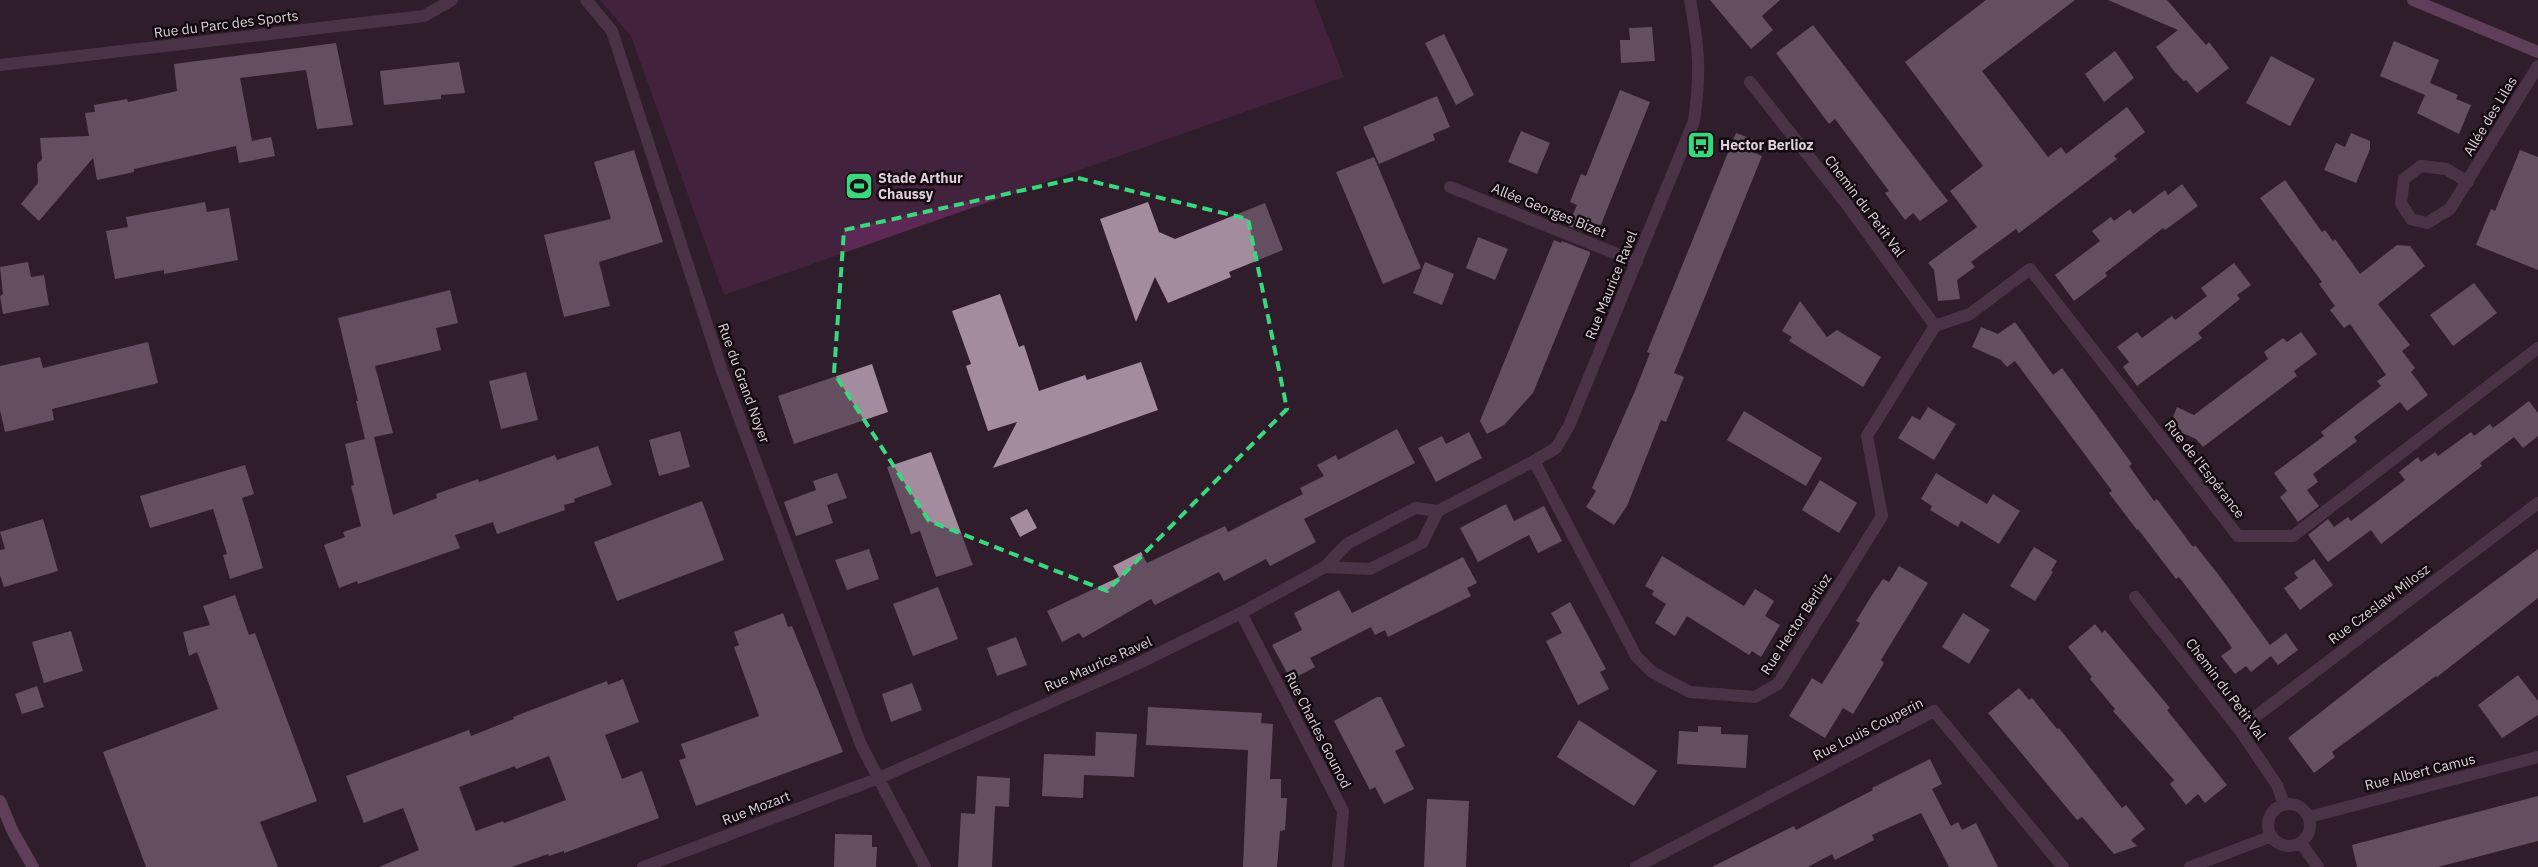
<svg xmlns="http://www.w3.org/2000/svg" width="2538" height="867" viewBox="0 0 2538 867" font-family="'IBM Plex Sans',sans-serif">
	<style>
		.green { fill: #5c2854 }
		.building { fill: #a38c9e; fill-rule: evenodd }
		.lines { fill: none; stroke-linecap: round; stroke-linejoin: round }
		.street { stroke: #6e4f68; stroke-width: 12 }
		.secondary { stroke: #97668e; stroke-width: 12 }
		.marked { fill: none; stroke: #39d87f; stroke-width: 4; stroke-dasharray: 10 6; stroke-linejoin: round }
		.labels { text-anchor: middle; stroke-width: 5; stroke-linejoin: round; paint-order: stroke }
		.street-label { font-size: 14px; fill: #ddd0da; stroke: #130a11 }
		.poi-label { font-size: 14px; font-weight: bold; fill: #ddd0da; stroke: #130a11; text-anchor: start }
	</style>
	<rect width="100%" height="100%" fill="#2f1d2c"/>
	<path class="green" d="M600,0H1314L1344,77L724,295L631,36Z"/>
	<path class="building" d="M1710,0H1780L1762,16L1773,30L1751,49Z
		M1986,0H2075L1982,71L2048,157L2061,147L2066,154L2127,107L2145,132L2114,156L2117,159L2019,233L2016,229L1971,262L1975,267L1957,280L1960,299L1938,301L1934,270L1928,263L1977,227L1950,191L1983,166L1905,62Z
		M2108,0H2167L2206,45L2209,42L2229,68L2197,93L2186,80L2184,81L2174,71L2156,47L2178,30Z
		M1813,25L1948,201L1920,221L1913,213L1905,220L1885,193L1889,191L1835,119L1829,124L1776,53Z
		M1652,27L1655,61L1621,63L1620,40H1630L1629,28Z
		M1444,34L1474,95L1456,105L1425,43Z
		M2394,41L2439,60L2430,83L2458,95L2456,99L2471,105L2459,134L2417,113L2425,95L2380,76Z
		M336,43L353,125L317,129L306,70L240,78L252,141L271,137L275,156L239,163L236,146L134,169V172L97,180L93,158L39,221L21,204L38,183L37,164L42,159L40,138L89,136L85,113L95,112L94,105L127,99L128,102L177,91L174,64Z
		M2115,51L2134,78L2104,102L2085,74Z
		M2271,56L2315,79L2290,126L2246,103Z
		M459,62L465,93L441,95V99L384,105L380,71Z
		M1620,90L1650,102L1596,237L1568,226L1577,205L1570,202L1581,174L1586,176Z
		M1437,96L1450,127L1433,134L1435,140L1379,164L1363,127Z
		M1521,131L1550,143L1537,174L1508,162Z
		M1736,133L1757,141L1752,152L1762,156L1674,373L1684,377L1666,422L1661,420L1627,506L1614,525L1586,507L1596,491L1592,488L1635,391L1650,353L1647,352Z
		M2351,133L2370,141V149L2356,183L2324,170L2336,143L2345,147Z
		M634,150L663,242L599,262L610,306L564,317L544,235L611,219L594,162Z
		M2520,150L2538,157V270L2476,245L2491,209L2495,211Z
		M1374,157L1421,268L1383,284L1336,172Z
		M2285,180L2322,232L2325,230L2333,241L2335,239L2360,274L2397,245L2410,246L2425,266L2378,304L2410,345L2402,351L2415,368L2411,372L2428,395L2407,411L2400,402L2354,437L2357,441L2313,474L2318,482L2307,490L2319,506L2298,522L2280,497L2287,491L2274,473L2324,436L2321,432L2381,386L2377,381L2386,375L2350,324L2344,328L2330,310L2335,306L2319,284L2322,282L2260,198Z
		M2182,184L2198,206L2165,230L2163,228L2105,273L2107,276L2074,301L2055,275L2100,241L2092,231L2111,217L2114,221L2130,209L2133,214L2165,190L2168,195Z
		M205,202L207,212L229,208L238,260L164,274V270L115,279L106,231L128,227L126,217Z
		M1148,202L1159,232L1175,239L1265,203L1283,250L1229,272L1231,277L1168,303L1155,277L1136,322L1100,219Z
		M1478,237L1508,249L1495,280L1466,268Z
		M1554,240L1561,243L1562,241L1590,252V254L1533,393L1504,425L1487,434L1480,421Z
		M28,262L31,277L44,275L49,305L3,314L0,296L3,294L0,267Z
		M1425,262L1454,274L1442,305L1413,293Z
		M2234,263L2251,285L2237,295L2240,299L2198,333L2202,338L2137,386L2123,367L2129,362L2117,347L2137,332L2142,338L2172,316L2175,320L2207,296L2201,288Z
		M2474,283L2497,313L2453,346L2430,315Z
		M450,290L458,323L436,328L441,350L375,366L393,433L374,437L393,515L437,498L436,494L478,479L479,482L555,455L557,460L598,446L612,485L574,499L575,502L564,505L565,510L497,534L493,522L455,535L460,548L358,584L357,581L339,588L324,545L345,537L343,532L361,526L351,486L354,485L345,444L365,439L356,401H358L338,318Z
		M1000,294L1019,347L1024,345L1039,391L1085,375L1087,380L1141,362L1158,410L993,468L1017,422L988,431L966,366L971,364L952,311Z
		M1800,301L1827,337L1837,330L1881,357L1863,387L1789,341L1792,337L1782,331Z
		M2015,322L2053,375L2062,368L2132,464L2129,466L2154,501L2157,499L2193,547L2195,545L2218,574L2270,645L2286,633L2298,650L2278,665L2271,656L2251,672L2246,666L2235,674L2221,656L2232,648L2226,639L2179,577L2176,579L2138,529L2137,530L2109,493L2112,491L2015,361L2007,367L2001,360L1972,347L1981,327L1998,334Z
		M2301,332L2317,354L2294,371L2297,376L2203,447L2196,439L2169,427L2177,407L2194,415L2268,359L2264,352L2283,338L2287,342Z
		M148,342L158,383L52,409L54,420L5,432L0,410V366L40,357L43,368Z
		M872,364L888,412L794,444L778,396Z
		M526,372L538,420L501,429L489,381Z
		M2529,401L2538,413V436L2523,448L2514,437L2480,463L2482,466L2381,544L2371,530L2328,562L2308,535L2328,519L2334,527L2348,517L2351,521L2405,480L2399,472L2418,457L2421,462L2435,452L2438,456L2471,432L2474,436L2490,424L2493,428Z
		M1928,407L1956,424L1934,460L1898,438L1912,416L1920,420Z
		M1744,411L1822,458L1806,486L1727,440Z
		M1397,429L1415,463L1304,519L1316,542L1270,566L1266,559L1224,581L1219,572L1155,605L1151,599L1083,638L1079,633L1062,642L1047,611L1119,577L1113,566L1141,552L1147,563L1225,526L1228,532L1303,494L1300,488L1324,476L1317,465L1336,455L1338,460Z
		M680,431L690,467L659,476L649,440Z
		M1469,432L1482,458L1436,482L1418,448L1442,436L1446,444Z
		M931,452L973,565L936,577L920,531L911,534L887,467Z
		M245,465L254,494L242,498L263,568L230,579L223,555L227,554L213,509L150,528L140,496Z
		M837,473L847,498L827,505L833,523L796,536L784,502L816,490L813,481Z
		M1936,473L1987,504L1993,494L2020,511L1999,544L1961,521L1958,527L1930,510L1932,506L1921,499Z
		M1820,480L1857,503L1839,533L1802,510Z
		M702,501L724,560L617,601L594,542Z
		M1506,504L1514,521L1544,506L1562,541L1538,553L1529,535L1478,562L1460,528Z
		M1027,509L1037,528L1020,537L1010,518Z
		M43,519L58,571L4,587L0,575V550L5,549L0,532Z
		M2034,547L2057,561L2051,571L2053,572L2035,601L2010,586Z
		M869,549L879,579L847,590L835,560Z
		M2538,549V598L2437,677L2436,676L2332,752L2335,757L2314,773L2288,738L2373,671Z
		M1662,556L1744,606L1755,589L1774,601L1765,616L1780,625L1761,657L1752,651L1749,655L1687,616L1675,636L1655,623L1666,604L1652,595L1654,591L1645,586Z
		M1463,557L1477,583L1467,588L1471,596L1388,637L1385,630L1375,635L1371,627L1310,658L1315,667L1291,680L1272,645L1302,630L1294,613L1339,590L1352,613Z
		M2314,559L2333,585L2300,610L2284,588L2298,578L2294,573Z
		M1899,566L1928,583L1881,660L1884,663L1853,714L1843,708L1825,738L1789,716L1812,678L1822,684L1860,623L1856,621L1872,595L1883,579L1889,582Z
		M938,587L958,639L913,656L893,604Z
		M235,595L249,635L255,633L317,801L260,822L278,867H146L103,752L218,709L197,652L189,656L183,632L210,625L203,606Z
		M1570,602L1606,669L1600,672L1609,689L1578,705L1546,641L1562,633L1551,613Z
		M783,613L788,627L792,626L843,752L696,806L679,760L686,758L681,744L759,716L734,647L739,645L734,632Z
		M1963,613L1990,630L1969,664L1942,647Z
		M2095,624L2102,633L2105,630L2170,708L2167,710L2227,785L2205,803L2198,794L2186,805L2170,784L2174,780L2113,711L2115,709L2090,679L2092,677L2068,647Z
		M71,631L83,671L44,683L32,642Z
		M1016,637L1027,665L997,676L987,648Z
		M2518,675L2538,701V715L2502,738L2478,705Z
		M623,679L639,722L605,735L622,779L642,771L659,818L564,853V851L549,856L548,854L512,867H379L419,850L403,808L364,823L346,776L469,730L471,736L514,719L513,717L607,681L608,685ZM549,756L566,800L504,823L503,821L476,831L459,787L515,766L516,769Z
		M912,683L922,710L891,722L882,694Z
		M37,686L44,707L22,714L15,694Z
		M2019,688L2029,700L2032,698L2057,729L2059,728L2122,808L2126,805L2145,829L2131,840L2137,846L2114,854L2082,817L2077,820L1988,713Z
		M1377,697H1381L1405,746L1395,751L1414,789L1384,804L1375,787L1370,790L1334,721Z
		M1148,707L1262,713L1261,723L1273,724L1270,779H1281V798H1287L1285,830L1280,831L1277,867H1243L1248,750L1146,745Z
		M1579,720L1657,771L1634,806L1557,757Z
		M1698,726L1721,727V734L1748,735L1746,768L1677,764L1679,731L1698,732Z
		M1096,732L1137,734L1134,777L1084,775L1083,798L1042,796L1044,754L1095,756Z
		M1930,759L1942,784L1932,789L1951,826L1958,822L1962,830L1976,823L1998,867H1949L1921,813L1872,835L1874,840L1835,860L1832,854L1808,867H1712L1794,826L1796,830L1873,790L1872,788Z
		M977,776L1010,778L1009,807L995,806L992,867H958L961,813L975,814Z
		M2538,796V841L2438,867H2357L2352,845Z
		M1427,799L1469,801L1466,867H1424Z
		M835,834L872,835V847H877L876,867H834Z"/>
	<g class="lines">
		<path class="street" d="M586,0L612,31L722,371L861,745L925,867
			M0,65L424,16L452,0
			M1750,82L1845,202L1935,326
			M2468,182L2446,169L2421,166L2404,179L2401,203L2411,219L2427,223L2450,209L2538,66
			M1450,187L1637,262
			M1935,326L1970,314L2030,269L2238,536H2293L2538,348
			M1534,461L1636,656L1652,672L1690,692L1755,697L1778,684L1882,516L1867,436L1935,326
			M1325,567L1370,569L1422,543L1438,511
			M2135,597L2239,729L2277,785L2284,804
			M1241,613L1343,811L1338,867
			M2239,729L2538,503
			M2268 825a21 21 0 1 1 42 0a21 21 0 1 1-42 0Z
			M2309,817L2538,757
			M2301,843L2318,867
			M643,867L879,778L1137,664L1241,613L1325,567L1347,544L1415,508L1438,511L1534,461L1556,448L1569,426L1694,121C1701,73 1699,48 1690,0
			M1636,867L1934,711L2063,867
			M2190,867L2272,836"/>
		<path class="secondary" d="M2413,0L2538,52
			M0,801L13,832L33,867"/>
	</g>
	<path d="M0 0H2538V867H0ZM1078,178L1248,219L1287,409L1107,591L929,521L834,373L844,230Z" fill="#2f1d2c" fill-opacity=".55" fill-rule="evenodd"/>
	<path class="marked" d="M1078,178L1248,219L1287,409L1107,591L929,521L834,373L844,230Z"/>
	<defs>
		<g id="bus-square" transform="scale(1.4375)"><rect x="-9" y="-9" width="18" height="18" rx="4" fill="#39d87f" stroke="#130a11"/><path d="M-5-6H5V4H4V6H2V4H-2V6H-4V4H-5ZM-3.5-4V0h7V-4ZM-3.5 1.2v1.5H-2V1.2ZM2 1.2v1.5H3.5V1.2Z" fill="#111"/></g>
		<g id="stadium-square" transform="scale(1.4375)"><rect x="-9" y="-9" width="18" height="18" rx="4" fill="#39d87f" stroke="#130a11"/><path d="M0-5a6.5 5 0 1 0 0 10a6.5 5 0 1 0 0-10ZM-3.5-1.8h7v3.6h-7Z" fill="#111"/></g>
	</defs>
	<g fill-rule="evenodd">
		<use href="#bus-square" x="1701" y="145"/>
		<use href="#stadium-square" x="859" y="186"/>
	</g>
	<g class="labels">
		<g class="street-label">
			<text transform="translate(226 24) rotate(-7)" y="5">Rue du Parc des Sports</text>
			<text transform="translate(2490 116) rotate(-59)" y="5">Allée des Lilas</text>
			<text transform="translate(1865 206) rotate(53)" y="5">Chemin du Petit Val</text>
			<text transform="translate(1549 210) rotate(22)" y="5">Allée Georges Bizet</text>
			<text transform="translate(1611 285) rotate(-68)" y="5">Rue Maurice Ravel</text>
			<text transform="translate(744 383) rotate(70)" y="5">Rue du Grand Noyer</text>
			<text transform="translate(2205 469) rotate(52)" y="5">Rue de l'Espérance</text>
			<text transform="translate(2379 604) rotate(-37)" y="5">Rue Czeslaw Milosz</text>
			<text transform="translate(1796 624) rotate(-57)" y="5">Rue Hector Berlioz</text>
			<text transform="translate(1098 664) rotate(-24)" y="5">Rue Maurice Ravel</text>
			<text transform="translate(2226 689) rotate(53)" y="5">Chemin du Petit Val</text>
			<text transform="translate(1868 729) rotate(-27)" y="5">Rue Louis Couperin</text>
			<text transform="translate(1318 730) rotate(63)" y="5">Rue Charles Gounod</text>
			<text transform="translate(2420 772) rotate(-14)" y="5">Rue Albert Camus</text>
			<text transform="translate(756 808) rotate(-21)" y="5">Rue Mozart</text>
		</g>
		<g class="poi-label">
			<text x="1720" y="150">Hector Berlioz</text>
			<text x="878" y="183">Stade Arthur<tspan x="878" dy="16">Chaussy</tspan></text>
		</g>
	</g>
</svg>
